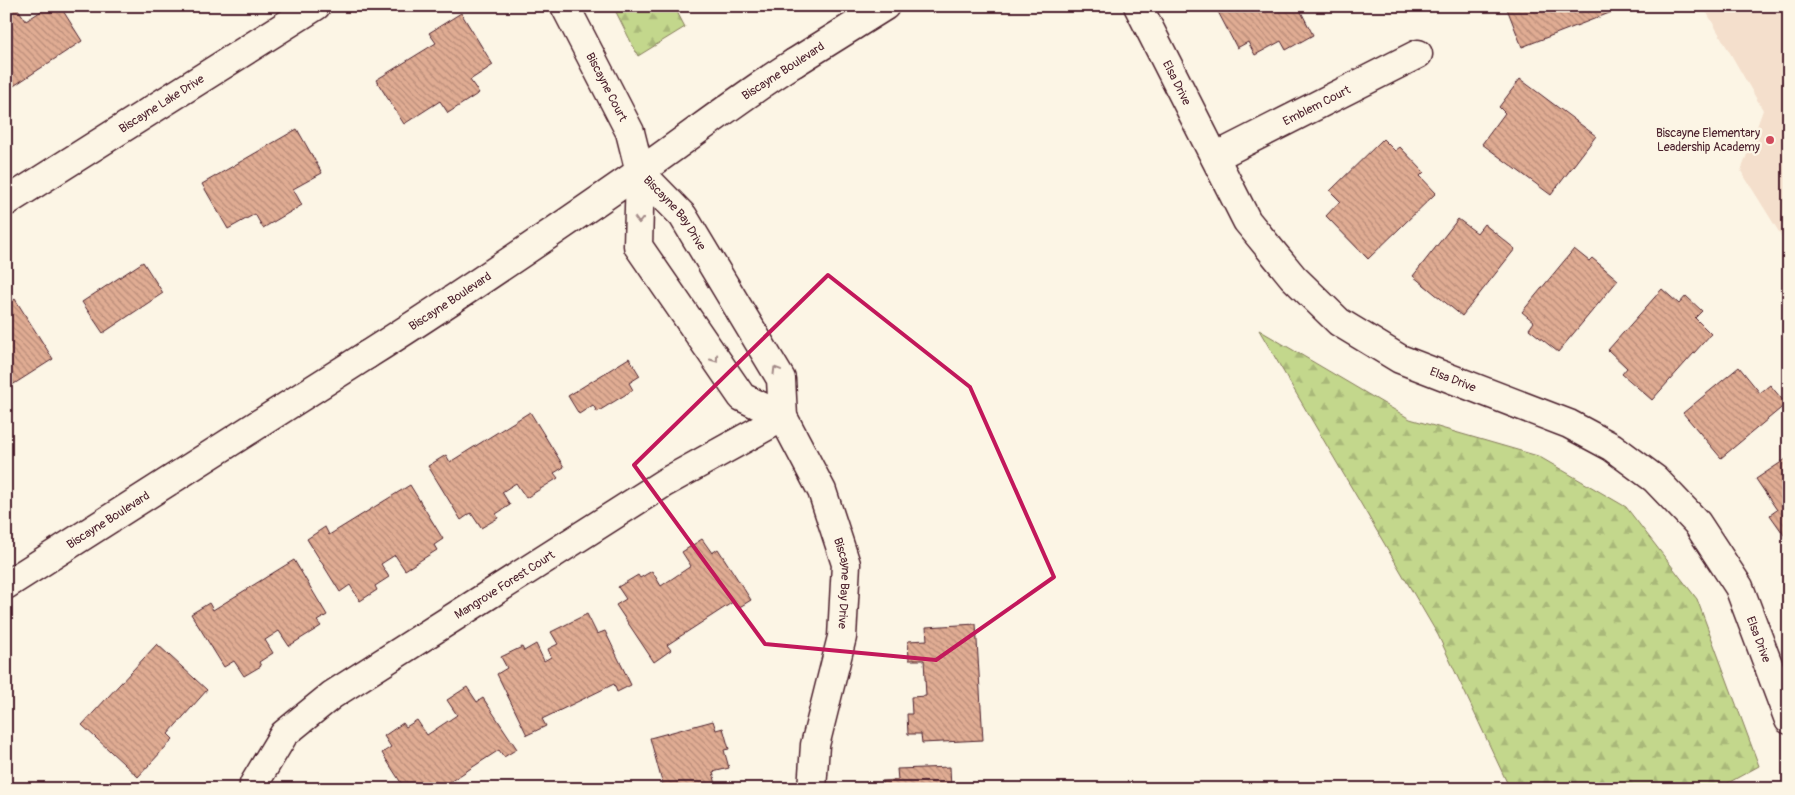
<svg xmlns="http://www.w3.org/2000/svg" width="1795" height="795" viewBox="0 0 1795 795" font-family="Pangolin,sans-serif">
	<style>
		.built { fill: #f4dfcc }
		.forest { fill: url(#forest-firs); stroke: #867b5c }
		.building { fill: url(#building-back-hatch); stroke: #4a1f2b }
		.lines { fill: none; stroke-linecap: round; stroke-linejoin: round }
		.minor-casing { stroke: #4a1f2b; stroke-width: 31 }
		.major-casing { stroke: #4a1f2b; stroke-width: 31 }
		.minor { stroke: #fcf5e5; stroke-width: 28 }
		.major { stroke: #fcf5e5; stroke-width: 28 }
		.oneway { stroke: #a38a88 }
		.marked { fill: none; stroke: #c2185b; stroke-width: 4; stroke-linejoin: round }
		.poi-dot { fill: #d1495b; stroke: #fcf5e5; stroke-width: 2 }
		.labels { text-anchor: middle; stroke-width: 5; stroke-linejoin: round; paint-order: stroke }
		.street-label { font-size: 12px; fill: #4a1f2b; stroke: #fcf5e5 }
		.poi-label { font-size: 12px; fill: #4a1f2b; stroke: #fcf5e5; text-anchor: end }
	</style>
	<defs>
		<pattern id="forest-firs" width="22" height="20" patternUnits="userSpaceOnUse" patternTransform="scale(1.25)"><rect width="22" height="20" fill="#c3d78c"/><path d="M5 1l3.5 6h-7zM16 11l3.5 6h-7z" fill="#a9b879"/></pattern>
		<pattern id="building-back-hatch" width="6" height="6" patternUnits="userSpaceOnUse" patternTransform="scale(1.25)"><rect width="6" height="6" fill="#e0ac93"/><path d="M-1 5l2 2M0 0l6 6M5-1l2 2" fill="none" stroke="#b88b78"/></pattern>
	</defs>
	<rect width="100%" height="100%" fill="#fcf5e5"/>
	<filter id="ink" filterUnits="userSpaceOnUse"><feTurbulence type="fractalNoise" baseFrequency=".02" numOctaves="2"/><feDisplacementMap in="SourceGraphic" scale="10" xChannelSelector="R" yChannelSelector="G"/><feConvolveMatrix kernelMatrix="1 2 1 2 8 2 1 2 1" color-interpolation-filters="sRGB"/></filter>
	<g filter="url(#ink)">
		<path class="built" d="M1703,6H1789V248L1741,171L1763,110Z"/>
		<path class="forest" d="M613,6H674L685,27L638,56Z
			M1259,330L1410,419L1538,456L1626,507L1697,599L1759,766L1717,789H1510L1438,635Z"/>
		<path class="building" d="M6,6H16L26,21L49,6H60L82,41L6,91Z
			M1215,6H1298L1313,35L1286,50L1281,41L1255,55L1248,42L1237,48Z
			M1506,6H1610L1612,12L1522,47Z
			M461,13L493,65L470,80L479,93L448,113L440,101L404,124L376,80L436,43L429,33Z
			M1520,79L1596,136L1551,195L1482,144L1505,113L1499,107Z
			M297,129L322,173L293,189L302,205L263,228L255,214L228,229L202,184Z
			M1383,139L1395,151L1400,147L1424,172L1420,176L1436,193L1368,259L1326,216L1340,201L1330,191Z
			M1458,219L1477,233L1484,224L1515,249L1462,316L1413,276Z
			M1574,249L1589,261L1592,258L1618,280L1558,352L1529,329L1534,322L1522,312Z
			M143,262L163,293L103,333L82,302Z
			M1662,289L1679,304L1686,296L1702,311L1695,318L1711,334L1652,400L1622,374L1627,368L1608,350Z
			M15,299L53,359L6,389V305Z
			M629,358L640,376L629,383L633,390L597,412L593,405L579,414L568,396Z
			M1739,367L1760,393L1770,385L1786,404L1721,458L1683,413Z
			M530,412L564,467L554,473L558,478L526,498L516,483L502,492L510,505L496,514L498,518L481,528L471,513L461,520L428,466L446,455L450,462Z
			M1789,457V542L1770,515L1777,510L1756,479Z
			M410,485L443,539L434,545L437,550L405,570L395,555L381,564L389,577L375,586L377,590L360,601L350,585L340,592L307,539L325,527L329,535Z
			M702,539L712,553L718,549L751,600L738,608L733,602L667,645L671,650L654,662L616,605L626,599L618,587L638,575L640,578L652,571L661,586L691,566L682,552Z
			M294,560L327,615L317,621L321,626L289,646L279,631L265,640L273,653L259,662L261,666L244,676L234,661L224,667L191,614L209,603L213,610Z
			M587,614L597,634L605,631L631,685L617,692L614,684L542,719L546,726L527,735L497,674L507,668L501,657L522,647L524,651L536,644L544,661L551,657L548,649L558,644L551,632Z
			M976,624L983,740L922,743L921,734H908L907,714H912L911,697L926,696L924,660H909L908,641L927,640L926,627Z
			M157,644L207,690L168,734L173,739L138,777L82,725Z
			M467,687L477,702L483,698L517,749L504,757L499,750L439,789H405L382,753L391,747L384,736L403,723L406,727L417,720L427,735L457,715L447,700Z
			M713,721L716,730L723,728L729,749L724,750L729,768L713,772L717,789H664L650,738Z
			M950,767L951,789H882V781L898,780L897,769Z
			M733,784L734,789H718Z"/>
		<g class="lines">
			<g class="minor-casing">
				<g id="minor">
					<path id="s1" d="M565,6L630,132L640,172L638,246L742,397L783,417"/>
					<path id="s2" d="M1138,6L1247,221L1293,277L1339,322L1400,359L1569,424L1612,447L1655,479L1697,523L1739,587L1789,720"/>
					<path d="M794,63L885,6"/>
					<path id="s3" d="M1215,157L1418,54"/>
					<path id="s4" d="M640,172L683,216L781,379L783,417L822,491L846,564L842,637L815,745L812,789"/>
					<path id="s5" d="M6,202L316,6"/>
					<path id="s6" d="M6,585L367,355"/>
					<path id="s7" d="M254,784L284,734L332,695L664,483L783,417"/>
				</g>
			</g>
			<g class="major-casing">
				<g id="major">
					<path id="s8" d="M367,355C459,297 549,235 638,173C691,136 740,97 794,63"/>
				</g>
			</g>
			<use href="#minor" class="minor"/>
			<use href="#major" class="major"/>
		</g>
		<defs><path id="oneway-chevron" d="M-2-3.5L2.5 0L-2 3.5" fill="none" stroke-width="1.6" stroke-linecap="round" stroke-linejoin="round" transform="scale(1.25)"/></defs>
		<g class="oneway">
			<use href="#oneway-chevron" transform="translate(639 220) rotate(91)"/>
			<use href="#oneway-chevron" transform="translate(715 359) rotate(55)"/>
			<use href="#oneway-chevron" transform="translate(776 370) rotate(-121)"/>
		</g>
	</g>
	<path class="marked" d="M828,275L970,387L1054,577L936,660L765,644L634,465Z"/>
	<circle class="poi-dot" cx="1770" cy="140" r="5"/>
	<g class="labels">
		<g class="street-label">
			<text transform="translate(783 71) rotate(-33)" y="4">Biscayne Boulevard</text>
			<text dy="4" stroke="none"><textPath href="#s2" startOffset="86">Elsa Drive</textPath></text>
			<text dy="4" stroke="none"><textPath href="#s1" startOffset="91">Biscayne Court</textPath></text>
			<text dy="4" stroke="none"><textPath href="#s5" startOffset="184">Biscayne Lake Drive</textPath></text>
			<text dy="4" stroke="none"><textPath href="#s3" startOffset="114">Emblem Court</textPath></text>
			<text dy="4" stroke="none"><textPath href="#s4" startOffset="54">Biscayne Bay Drive</textPath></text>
			<text dy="4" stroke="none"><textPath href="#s8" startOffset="99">Biscayne Boulevard</textPath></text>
			<text dy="4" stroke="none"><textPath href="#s2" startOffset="506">Elsa Drive</textPath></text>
			<text dy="4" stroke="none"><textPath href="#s6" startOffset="121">Biscayne Boulevard</textPath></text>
			<text dy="4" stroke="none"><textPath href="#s4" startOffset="469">Biscayne Bay Drive</textPath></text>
			<text dy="4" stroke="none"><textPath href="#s7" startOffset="325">Mangrove Forest Court</textPath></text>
			<text dy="4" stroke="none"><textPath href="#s2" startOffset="926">Elsa Drive</textPath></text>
		</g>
		<g class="poi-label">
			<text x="1760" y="137">Biscayne Elementary<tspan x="1760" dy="14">Leadership Academy</tspan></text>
		</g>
	</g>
	<rect width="1795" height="795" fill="none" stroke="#fcf5e5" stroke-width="25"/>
	<rect x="12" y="12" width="1770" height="770" fill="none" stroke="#4a1f2b" stroke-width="2" filter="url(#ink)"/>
</svg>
